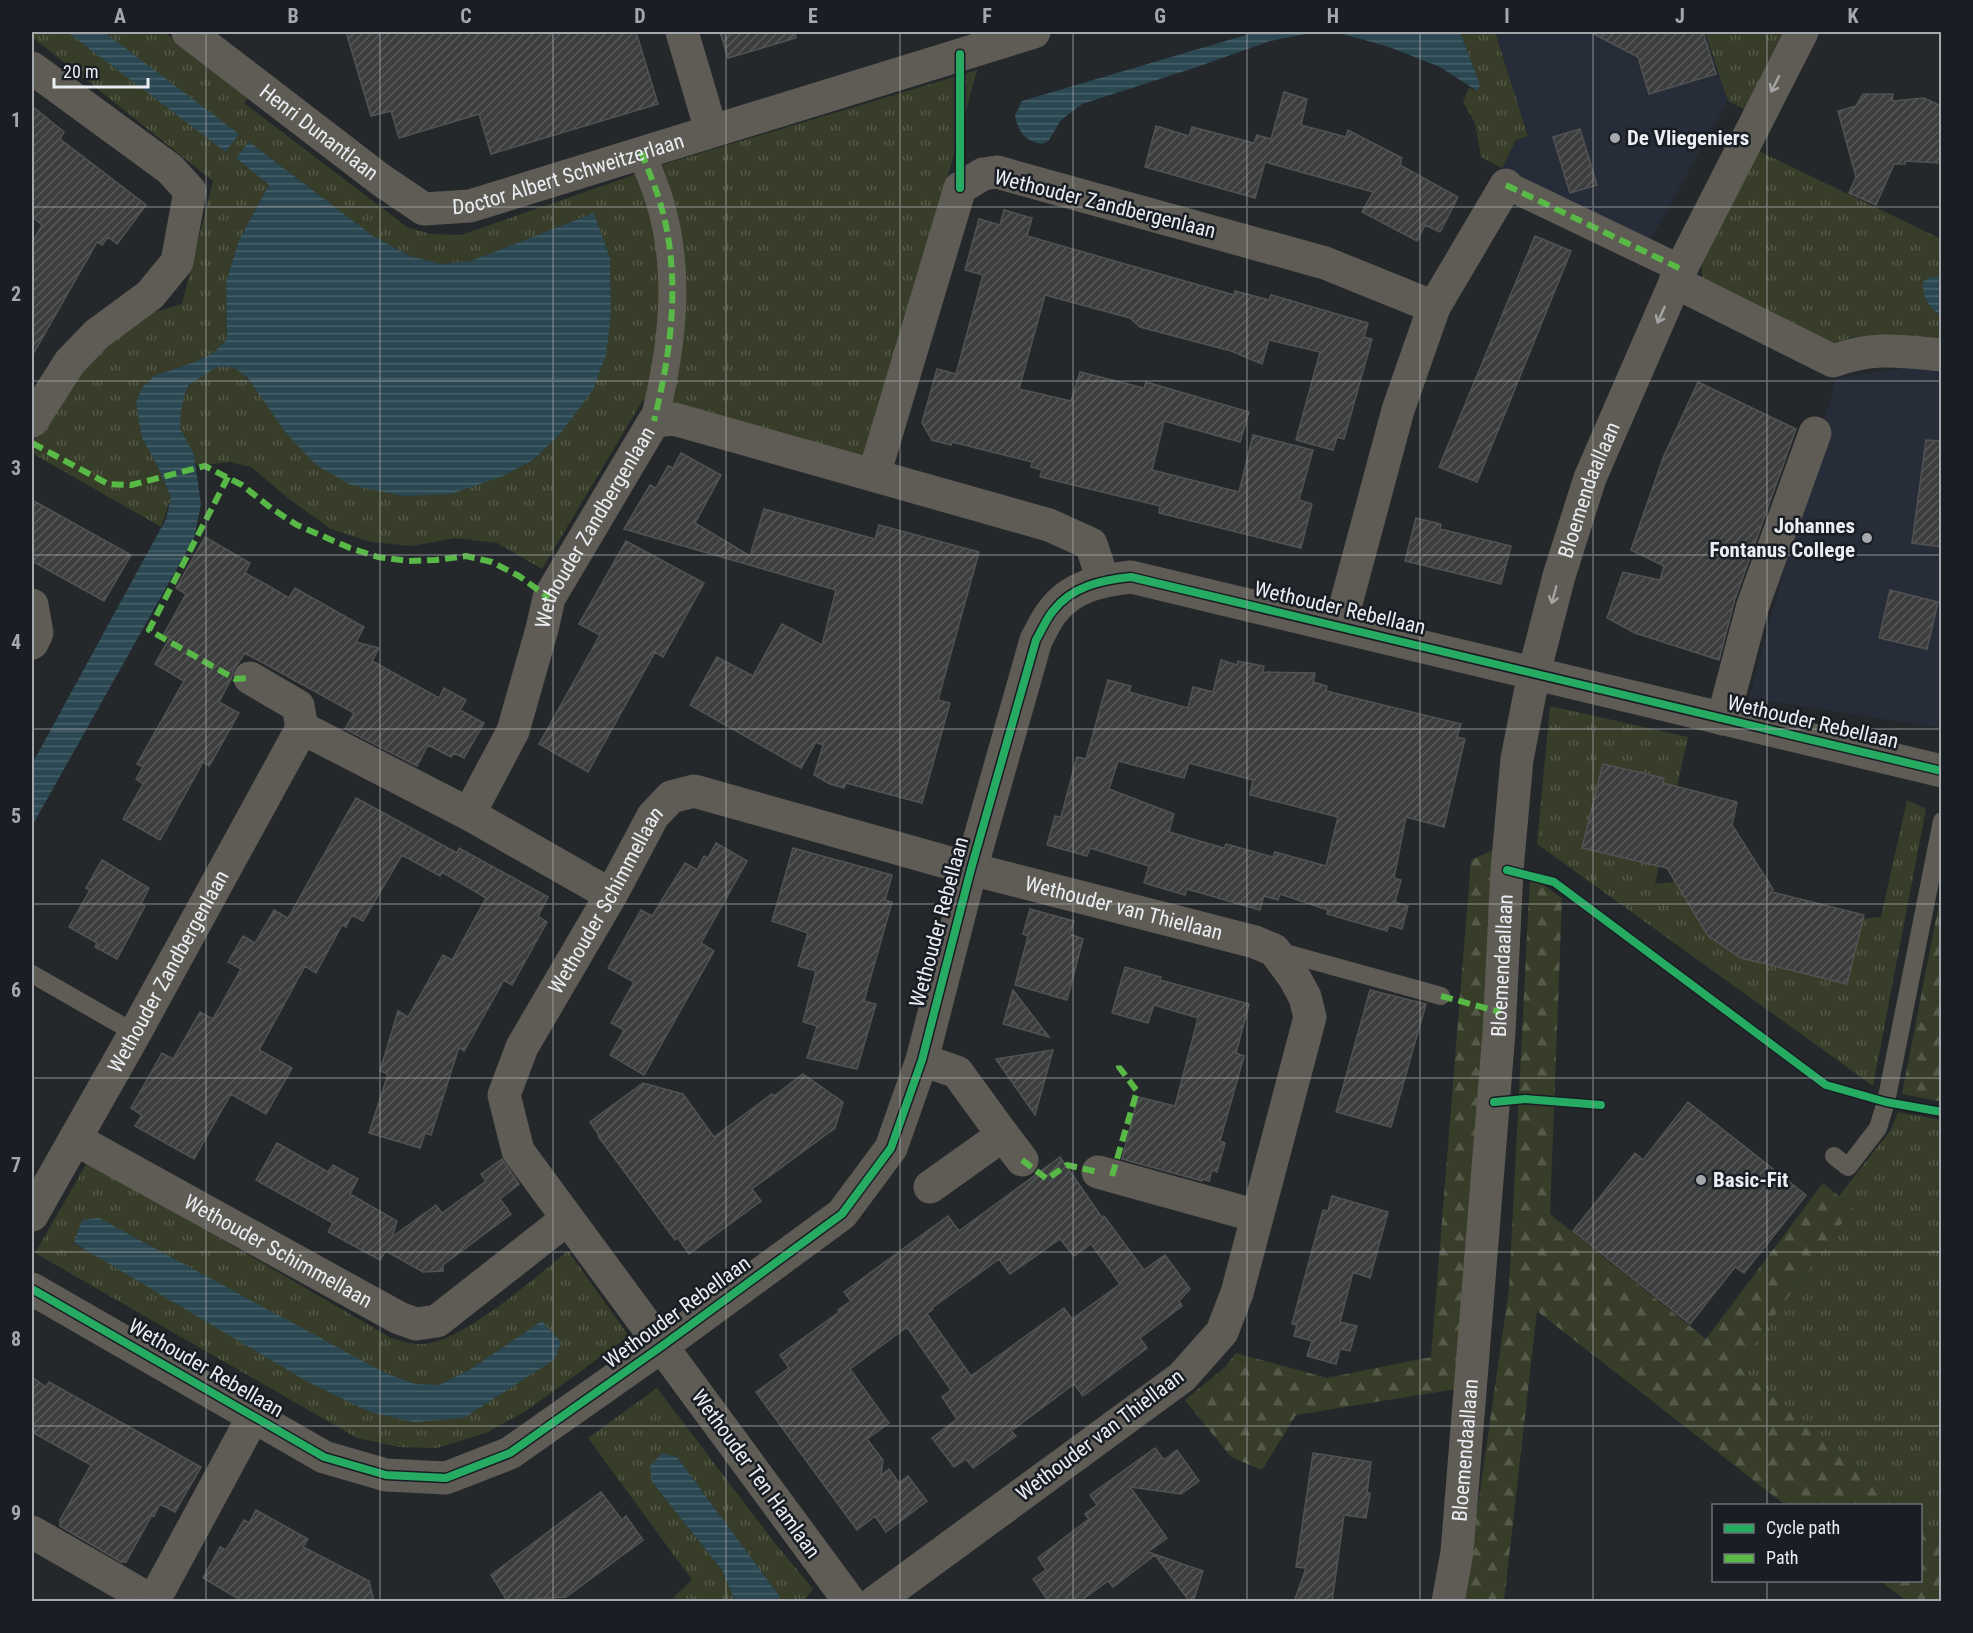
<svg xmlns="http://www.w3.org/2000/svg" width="1973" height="1633" viewBox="0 0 1973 1633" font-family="'Roboto Condensed',sans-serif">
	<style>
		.built { fill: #262c38 }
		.grass { fill: url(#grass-tufts); fill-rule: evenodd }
		.forest { fill: url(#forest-firs) }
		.water { fill: url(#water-rules) }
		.building { fill: url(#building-hatch); stroke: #525252; stroke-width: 1.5; fill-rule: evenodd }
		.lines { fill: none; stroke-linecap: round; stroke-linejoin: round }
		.service { stroke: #5e5c55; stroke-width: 18 }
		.pedestrian { stroke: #5e5c55; stroke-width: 28 }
		.minor { stroke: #5e5c55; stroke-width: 33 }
		.tertiary { stroke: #5e5c55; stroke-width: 33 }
		.quiet { stroke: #58b947; stroke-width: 6; stroke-dasharray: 12 6; stroke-linecap: butt }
		.cycleway-casing { stroke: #191d24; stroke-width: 11 }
		.cycleway { stroke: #26ab63; stroke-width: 8 }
		.oneway { stroke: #a4a4a4 }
		.grid { fill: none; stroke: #a5a8ac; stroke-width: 1.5; stroke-opacity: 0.55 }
		.poi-dot { fill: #a5a8ac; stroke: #191d24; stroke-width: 2 }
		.labels { text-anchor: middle; stroke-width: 5; stroke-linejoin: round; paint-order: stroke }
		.street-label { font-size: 21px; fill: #eaedf2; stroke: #191d24 }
		.poi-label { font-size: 21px; font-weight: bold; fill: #eaedf2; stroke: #191d24; text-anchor: start }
		.neatline { fill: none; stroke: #a5a8ac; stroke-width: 2 }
		.grid-label { font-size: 20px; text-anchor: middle; font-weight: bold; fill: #a5a8ac }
	</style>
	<defs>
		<pattern id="grass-tufts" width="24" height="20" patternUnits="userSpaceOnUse" patternTransform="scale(1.5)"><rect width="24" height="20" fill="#373d28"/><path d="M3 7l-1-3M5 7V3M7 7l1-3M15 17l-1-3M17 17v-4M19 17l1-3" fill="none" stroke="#545948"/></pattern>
		<pattern id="forest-firs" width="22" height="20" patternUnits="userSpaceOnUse" patternTransform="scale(1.5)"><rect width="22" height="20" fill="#373d28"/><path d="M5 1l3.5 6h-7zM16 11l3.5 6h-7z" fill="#545948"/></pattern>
		<pattern id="water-rules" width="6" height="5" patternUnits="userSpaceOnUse" patternTransform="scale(1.5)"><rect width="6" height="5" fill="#2a4752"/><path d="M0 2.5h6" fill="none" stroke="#49626b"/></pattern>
		<pattern id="building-hatch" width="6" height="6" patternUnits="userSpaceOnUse" patternTransform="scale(1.5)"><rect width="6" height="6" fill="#3c3d3d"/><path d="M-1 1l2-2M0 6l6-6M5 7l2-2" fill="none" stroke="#58595a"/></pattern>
	</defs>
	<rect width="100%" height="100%" fill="#25282b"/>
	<path class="built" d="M1495,32H1705L1728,101L1649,243L1502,168L1516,140L1528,136Z
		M1926,365L1941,367V728L1749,698L1836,378Z"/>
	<path class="grass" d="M32,32H164L249,96L244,103L407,227L431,234L461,235L668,163L977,70L870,459L643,400L542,569L497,543L455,538L412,546L371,542L331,529L289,499L251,467L230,462L197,466C193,453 183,441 180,428C177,416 182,398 188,388C195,375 221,360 235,368C255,381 273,413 286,433L503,476L533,460L560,434L611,314L610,258L594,213L471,261L441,264L410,256L373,236L249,143L237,158L269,185L239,240L226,282L227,339L213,353L195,362L154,376L142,438L158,467L171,498L161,527L32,453V444L90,359L151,313L182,304L213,181L32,37Z
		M1460,32H1495L1528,136L1516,140L1502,168L1481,157L1475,123L1463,102L1469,88L1477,91L1480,85Z
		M1705,32H1787L1746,110L1728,101Z
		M1759,151L1941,239V276L1930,277L1936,312L1941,316V348L1874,338L1853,337L1830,344L1702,281V262Z
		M1550,706L1688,737L1655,884L1682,881L1858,919L1881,917L1907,800L1926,809L1873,1086L1537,844Z
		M1898,1112L1941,1120V1543L1921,1524L1920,1506L1899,1505L1738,1366L1853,1208L1839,1196L1890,1131Z
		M88,1161L391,1338C399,1340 409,1344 418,1344C459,1346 535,1277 568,1251L629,1336L529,1409L486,1433L437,1448L399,1447L357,1438L35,1253ZM82,1220L385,1373L416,1384L439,1385L469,1370L541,1322L414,1422L74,1244Z
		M657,1388L774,1542L813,1589L804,1601H780V1597L677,1457L662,1453L652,1482L722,1570L735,1601H670L692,1580L588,1438Z"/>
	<path class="forest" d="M1500,847L1469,1387L1296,1415L1262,1470L1231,1457L1185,1400L1225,1367L1236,1353L1327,1378L1431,1357L1471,860Z
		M1530,876L1562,898L1550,1214L1706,1339L1823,1183L1853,1208L1738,1366L1899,1505H1785L1537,1311L1504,1601L1464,1602L1509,1289Z
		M1941,893L1942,1087L1939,1101L1902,1094Z
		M1921,1525L1941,1543V1601H1907L1880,1581L1920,1580Z"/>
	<path class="water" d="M67,32H104L239,134L226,152Z
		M1256,32H1460L1480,85L1477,91L1440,67L1389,47L1343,34L1311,33L1270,41L1194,68L1082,104L1061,120L1049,140L1042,144C1024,140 1019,133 1015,116L1022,101Z
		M249,142L373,236L410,256L441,264L471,261L594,213L610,258L611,314L606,355L593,390L560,434L533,460L503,476L451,494L403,496L351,485L316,465L286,433L248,378L233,367H216L189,385L184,396L181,410L180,428L194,455L201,504L194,538L32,826V764L166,519L171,498L158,467L142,438L136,403L142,388L154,376L195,362L213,353L227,339L226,282L239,240L269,185L236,158Z
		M1941,276H1942L1941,316C1929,308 1922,297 1923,282L1930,277Z
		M99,1218L385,1373L416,1384L439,1385L469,1370L542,1321L561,1342L555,1359L464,1418L414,1422L370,1412L306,1381L74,1243L82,1220Z
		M662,1453L677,1457L780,1597V1601H735L722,1570L652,1482L650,1466Z"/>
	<path class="building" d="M346,32H636L658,104L491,154L479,114L399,138L391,111L371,116Z
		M720,32H795L796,38L728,58Z
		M1590,32H1703L1716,74L1649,94L1638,57Z
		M1284,92L1307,99L1301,125L1346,137L1348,130L1402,158L1400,165L1458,197L1440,232L1425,225L1417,241L1362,212L1373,192L1265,162L1255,198L1145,167L1156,126L1189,136L1192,127L1254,143L1257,135L1271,139Z
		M1863,94H1893L1892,101L1924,98L1941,106V163L1905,161V164H1894L1876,205L1849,193L1856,177L1838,111L1856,106Z
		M32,106L64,132L60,139L146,205L117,244L108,237L102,245L97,242L32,356V243L42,225L32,217Z
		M1580,129L1597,185L1570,193L1553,137Z
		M1004,210L1032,218L1027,236L1234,295L1235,291L1269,300L1271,295L1368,323L1364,337L1372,339L1344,439L1337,437L1333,450L1296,440L1320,352L1269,340L1262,364L1231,351L1140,327L1130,318L1045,295L1019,389L1071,401L1080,372L1144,388L1146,382L1249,412L1240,442L1164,421L1152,470L1239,492L1253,435L1313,450L1299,500L1312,504L1301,548L1159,513L1160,506L1040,477L1042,470L1031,467L1032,462L952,442L951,445L932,440L922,423L937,369L956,374L983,275L965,270L979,219L1000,225Z
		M1535,236L1571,251L1477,482L1439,467Z
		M1698,382L1796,429L1735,599L1719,660L1635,633L1607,618L1623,572L1660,580L1664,566L1631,550L1663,458Z
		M1926,440L1941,441V547L1912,543Z
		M681,453L721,475L695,523L750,556L764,509L875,539L879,525L979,552L938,700L950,703L922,803L846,783L844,788L830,784L814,775L823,745L816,742L801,768L690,705L717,657L753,676L782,624L822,645L836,590L624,529L650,485L656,488L668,466L673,468Z
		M32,500L131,555L104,601L32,561Z
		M1416,518L1441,524L1440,529L1511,546L1501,584L1405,561Z
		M205,537L250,563L245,573L267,585L289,598L295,588L364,627L356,642L379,648L372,661L439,698L444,688L466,700L460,710L484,723L464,758L454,753L451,757L428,745L417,766L345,729L354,713L245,653L234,669L231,679L219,702L239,713L212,761L209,766L203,762L160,840L123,819L143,784L136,779L143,767L137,764L184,681L155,664L170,637L164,634L186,594L176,588Z
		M626,541L704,583L663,657L655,652L588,772L539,744L600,635L579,624Z
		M1890,590L1938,602L1927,649L1879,638Z
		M1221,660L1237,665L1238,661L1264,666L1263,672L1315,673L1313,682L1327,686L1326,691L1461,724L1457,737L1465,739L1444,827L1406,817L1394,878L1401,880L1395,902L1408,906L1402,929L1389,925L1387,931L1327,914L1328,910L1280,894L1278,900L1264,896L1260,910L1187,889L1185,895L1144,883L1149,866L1090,848L1087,856L1047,845L1055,816L1061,817L1077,757L1086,759L1108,680L1131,686L1129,692L1188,708L1193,687L1213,692ZM1118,761L1184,778L1189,763L1253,780L1250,795L1338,817L1326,866L1275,852L1273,857L1226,844L1224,848L1169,832L1174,814L1109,789Z
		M1603,764L1664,778L1663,783L1737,802L1732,825L1773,889L1772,892L1864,915L1847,984L1741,958L1708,936L1667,868L1582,848Z
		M356,798L457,853L459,848L548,897L538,916L547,922L512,985L504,980L464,1051L459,1047L431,1135L425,1133L420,1148L369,1133L388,1074L380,1071L398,1011L408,1017L443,955L452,960L486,898L442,872L440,876L402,855L363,921L352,915L346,927L342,925L316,973L305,966L259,1050L292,1068L266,1114L231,1094L194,1159L135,1126L142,1115L131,1108L162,1053L173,1059L200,1012L213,1019L241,969L228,962L243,936L255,943L274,910L288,918Z
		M716,843L747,861L701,943L714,951L644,1075L610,1055L624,1030L611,1023L634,982L608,968L641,910L652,916L685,863L697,870L704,856L708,858Z
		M793,848L892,875L885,900L892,902L864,1001L876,1004L857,1069L807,1058L817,1026L803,1022L816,971L798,966L808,933L772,921Z
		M102,860L149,888L141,904L145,906L117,959L95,947L97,943L69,927L90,890L86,888Z
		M1030,909L1074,921L1070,934L1083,939L1067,1000L1015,985L1028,936L1023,934Z
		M1125,967L1161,977L1160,980L1249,1004L1236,1053L1244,1056L1220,1141L1225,1143L1217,1172L1212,1170L1209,1181L1202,1179V1181L1122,1159L1138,1097L1175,1106L1198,1018L1154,1005L1148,1023L1112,1013Z
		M1013,990L1049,1037L1003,1024Z
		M1370,990L1426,1004L1391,1127L1336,1112Z
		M1053,1050L1035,1115L996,1059Z
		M803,1074L843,1102L835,1128L752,1189L761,1201L689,1254L678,1238L675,1240L598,1136L599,1135L590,1122L643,1083L683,1094L714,1137L772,1094L774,1096Z
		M1688,1102L1806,1195L1744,1273L1735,1267L1690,1324L1573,1231L1635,1153L1643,1160Z
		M277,1143L328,1172L333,1165L358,1179L350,1194L397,1221L392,1237L436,1205L442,1213L486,1181L481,1174L502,1159L519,1184L500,1199L511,1214L443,1265V1271L423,1272L386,1251L380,1260L328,1232L333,1223L256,1180Z
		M1060,1157L1103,1219L1104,1216L1144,1270L1165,1255L1190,1289L1179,1301L1182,1306L1140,1338L1147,1348L1083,1396L1074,1384L1011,1431L1016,1436L973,1468L966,1459L954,1467L932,1438L957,1419L942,1397L951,1390L907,1327L850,1369L889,1423L867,1439L883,1460L881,1475L889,1469L899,1483L908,1476L927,1501L886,1532L875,1516L857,1530L756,1392L789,1368L780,1355L839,1312L838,1310L851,1301L844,1292L948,1216L959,1231ZM1060,1239L1074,1256L1091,1244L1120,1284L1072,1319L1064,1308L971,1376L927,1314L933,1309L932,1308L999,1259L1010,1274Z
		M1332,1196L1388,1212L1370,1278L1353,1272L1340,1322L1357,1326L1350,1351L1340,1349L1336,1364L1307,1356L1312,1341L1294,1336L1297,1325L1292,1324L1323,1210L1328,1211Z
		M32,1377L46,1387L49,1382L201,1467L175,1512L160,1504L154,1516L152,1515L126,1562H121L60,1526V1520L91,1465L32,1432Z
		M1155,1448L1164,1460L1177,1450L1199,1481L1181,1494L1130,1487L1167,1538L1148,1552L1203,1571L1193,1602H1190L1155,1555L1113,1587L1108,1581L1079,1602H1049L1033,1579L1046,1570L1038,1558L1089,1519L1085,1514L1097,1505L1090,1495Z
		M1313,1453L1371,1462L1367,1493H1370L1366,1518L1344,1515L1332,1602H1294L1306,1568L1296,1567Z
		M601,1492L622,1520L626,1516L643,1540L566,1597L534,1599L530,1602H508L491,1575Z
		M256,1510L308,1539L303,1547L369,1581L374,1602H244L203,1578L220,1547L226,1550L244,1520L249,1523Z"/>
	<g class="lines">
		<path class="service" d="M1278,951L1441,996
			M32,974L135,1033
			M1834,1156L1848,1167L1878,1128L1886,1102L1942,821"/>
		<path class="pedestrian" d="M641,152C647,167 654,183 659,199C682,272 672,349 654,421
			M1506,185L1681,269"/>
		<g class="minor">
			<path id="s1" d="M188,32L381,180L424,209L470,206L1034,32"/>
			<path d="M682,32L711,130"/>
			<path d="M32,68L170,169L190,191L177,262L150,295L97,334L70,362L32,421"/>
			<path d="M1675,282L1833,361C1873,346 1901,351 1942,355"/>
			<path d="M874,475L960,188L983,174L997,172L1325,263L1434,307"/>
			<path d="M32,605L37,633L32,643"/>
			<path d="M1340,626L1398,410L1434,307L1506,185"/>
			<path d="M250,678L298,706L302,728L469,814L611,895"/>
			<path d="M1723,719L1753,605L1815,433"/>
			<path id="s2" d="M469,814L513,731L542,629L549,598L654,421L674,419L1049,525L1091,544L1103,580"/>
			<path d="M922,1060L957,1072L1003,1135L930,1187"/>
			<path d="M1003,1135L1022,1160"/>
			<path id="s3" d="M75,1139L399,1318L416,1324L437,1321L567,1219"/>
			<path d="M1098,1172L1257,1216"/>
			<path id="s4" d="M32,1215L135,1033L302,728"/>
			<path d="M32,1532L154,1602"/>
			<path d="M153,1602L254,1415"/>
			<path id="s5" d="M850,1602L518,1151L504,1095L522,1047L611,895L653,816L671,797L694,791L971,869L1255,942L1274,950L1294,977L1305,997L1310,1017L1237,1293L1222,1332L1182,1377L875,1602"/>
			<path id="s6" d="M1448,1602L1457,1552L1499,1032L1507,870L1517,759L1534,673L1559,576L1590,478L1681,269L1802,32"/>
		</g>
		<path class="tertiary" d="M32,1289L324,1457L386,1475L446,1478L510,1453L662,1346L842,1214L891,1148L922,1060L971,869L1036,640C1042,630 1046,619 1053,611C1072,586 1102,580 1131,577L1942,771"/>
		<path class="quiet" d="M641,152C647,167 654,183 659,199C682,272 672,349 654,421
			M1506,185L1681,269
			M32,443L108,484L131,485L205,466L242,485L271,508L297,525L350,548L378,557L409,561L436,560L466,556L492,562L519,576L549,598
			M228,477L149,630L235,679L250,678
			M1441,996L1500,1012
			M1022,1160L1047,1179L1067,1165L1098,1172
			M1112,1176L1137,1091L1119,1067V1063"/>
		<g class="cycleway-casing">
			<path id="cycleway" d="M960,54V188
				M1507,870L1554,882L1826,1085L1886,1102L1942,1112
				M1494,1102L1525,1099L1601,1105
				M32,1289L324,1457L386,1475L446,1478L510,1453L662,1346L842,1214L891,1148L922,1060L971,869L1036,640C1042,630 1046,619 1053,611C1072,586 1102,580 1131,577L1942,771"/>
		</g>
		<use href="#cycleway" class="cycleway"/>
	</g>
	<defs><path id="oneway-shaft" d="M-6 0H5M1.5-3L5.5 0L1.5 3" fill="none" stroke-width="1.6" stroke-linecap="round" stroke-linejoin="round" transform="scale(1.5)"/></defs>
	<g class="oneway">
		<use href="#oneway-shaft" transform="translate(1775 84) rotate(117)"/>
		<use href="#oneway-shaft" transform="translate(1661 315) rotate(114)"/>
		<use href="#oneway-shaft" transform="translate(1554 595) rotate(105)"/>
	</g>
	<path class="grid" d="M206,32V1602M380,32V1602M553,32V1602M726,32V1602M900,32V1602M1073,32V1602M1247,32V1602M1420,32V1602M1593,32V1602M1767,32V1506M32,207H1942M32,381H1942M32,555H1942M32,729H1942M32,904H1942M32,1078H1942M32,1252H1942M32,1426H1942M1767,1580V1602"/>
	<g class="poi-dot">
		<circle cx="1615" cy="138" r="6"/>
		<circle cx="1867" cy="538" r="6"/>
		<circle cx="1701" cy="1180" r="6"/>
	</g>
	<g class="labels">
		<g class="street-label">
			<text dy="7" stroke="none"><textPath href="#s1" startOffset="165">Henri Dunantlaan</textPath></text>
			<text dy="7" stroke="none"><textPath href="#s1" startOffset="444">Doctor Albert Schweitzerlaan</textPath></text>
			<text transform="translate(1105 204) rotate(14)" y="7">Wethouder Zandbergenlaan</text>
			<text dy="7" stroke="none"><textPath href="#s6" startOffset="1125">Bloemendaallaan</textPath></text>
			<text dy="7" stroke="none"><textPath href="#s2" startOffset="315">Wethouder Zandbergenlaan</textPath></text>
			<text transform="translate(1340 608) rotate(13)" y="7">Wethouder Rebellaan</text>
			<text transform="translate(1813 722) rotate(13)" y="7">Wethouder Rebellaan</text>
			<text dy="7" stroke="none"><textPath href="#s5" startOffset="838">Wethouder Schimmellaan</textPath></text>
			<text dy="7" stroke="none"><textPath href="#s5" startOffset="1430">Wethouder van Thiellaan</textPath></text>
			<text transform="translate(939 922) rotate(-75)" y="7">Wethouder Rebellaan</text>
			<text dy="7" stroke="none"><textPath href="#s6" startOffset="639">Bloemendaallaan</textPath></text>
			<text dy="7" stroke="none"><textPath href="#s4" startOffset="279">Wethouder Zandbergenlaan</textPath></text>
			<text dy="7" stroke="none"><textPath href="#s3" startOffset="232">Wethouder Schimmellaan</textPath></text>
			<text transform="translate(677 1312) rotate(-36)" y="7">Wethouder Rebellaan</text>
			<text transform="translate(206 1368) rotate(30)" y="7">Wethouder Rebellaan</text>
			<text transform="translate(1100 1435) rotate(-37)" y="7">Wethouder van Thiellaan</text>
			<text dy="7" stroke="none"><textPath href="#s6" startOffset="153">Bloemendaallaan</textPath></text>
			<text transform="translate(756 1474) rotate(54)" y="7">Wethouder Ten Hamlaan</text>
		</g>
		<g class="poi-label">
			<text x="1627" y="145">De Vliegeniers</text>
			<text x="1855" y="533" text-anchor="end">Johannes<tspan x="1855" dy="24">Fontanus College</tspan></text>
			<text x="1713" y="1187">Basic-Fit</text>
		</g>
	</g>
	<rect width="1973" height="1633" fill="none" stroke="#191d24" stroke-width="66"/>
	<rect x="1712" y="1504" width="210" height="78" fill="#191d24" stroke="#6d7076" stroke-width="1.5"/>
	<rect x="1724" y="1524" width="30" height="9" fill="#26ab63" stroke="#6d7076" stroke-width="1.5"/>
	<text x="1766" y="1534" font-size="18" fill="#eaedf2">Cycle path</text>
	<rect x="1724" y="1554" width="30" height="9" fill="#58b947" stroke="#6d7076" stroke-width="1.5"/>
	<text x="1766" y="1564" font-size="18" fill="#eaedf2">Path</text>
	<path d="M54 78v9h94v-9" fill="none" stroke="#eaedf2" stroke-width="3"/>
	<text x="63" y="78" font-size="18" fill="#eaedf2" stroke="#191d24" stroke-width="4.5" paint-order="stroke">20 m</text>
	<rect x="33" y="33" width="1907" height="1567" class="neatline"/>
	<g class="grid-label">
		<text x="120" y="23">A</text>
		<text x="293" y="23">B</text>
		<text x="466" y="23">C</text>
		<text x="640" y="23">D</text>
		<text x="813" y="23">E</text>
		<text x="987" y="23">F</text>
		<text x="1160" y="23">G</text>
		<text x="1333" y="23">H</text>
		<text x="1507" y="23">I</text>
		<text x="1680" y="23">J</text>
		<text x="1853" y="23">K</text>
		<text x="16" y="127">1</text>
		<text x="16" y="301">2</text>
		<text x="16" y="475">3</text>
		<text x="16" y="649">4</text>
		<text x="16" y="823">5</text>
		<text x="16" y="997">6</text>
		<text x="16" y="1172">7</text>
		<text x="16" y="1346">8</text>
		<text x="16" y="1520">9</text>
	</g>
</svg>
